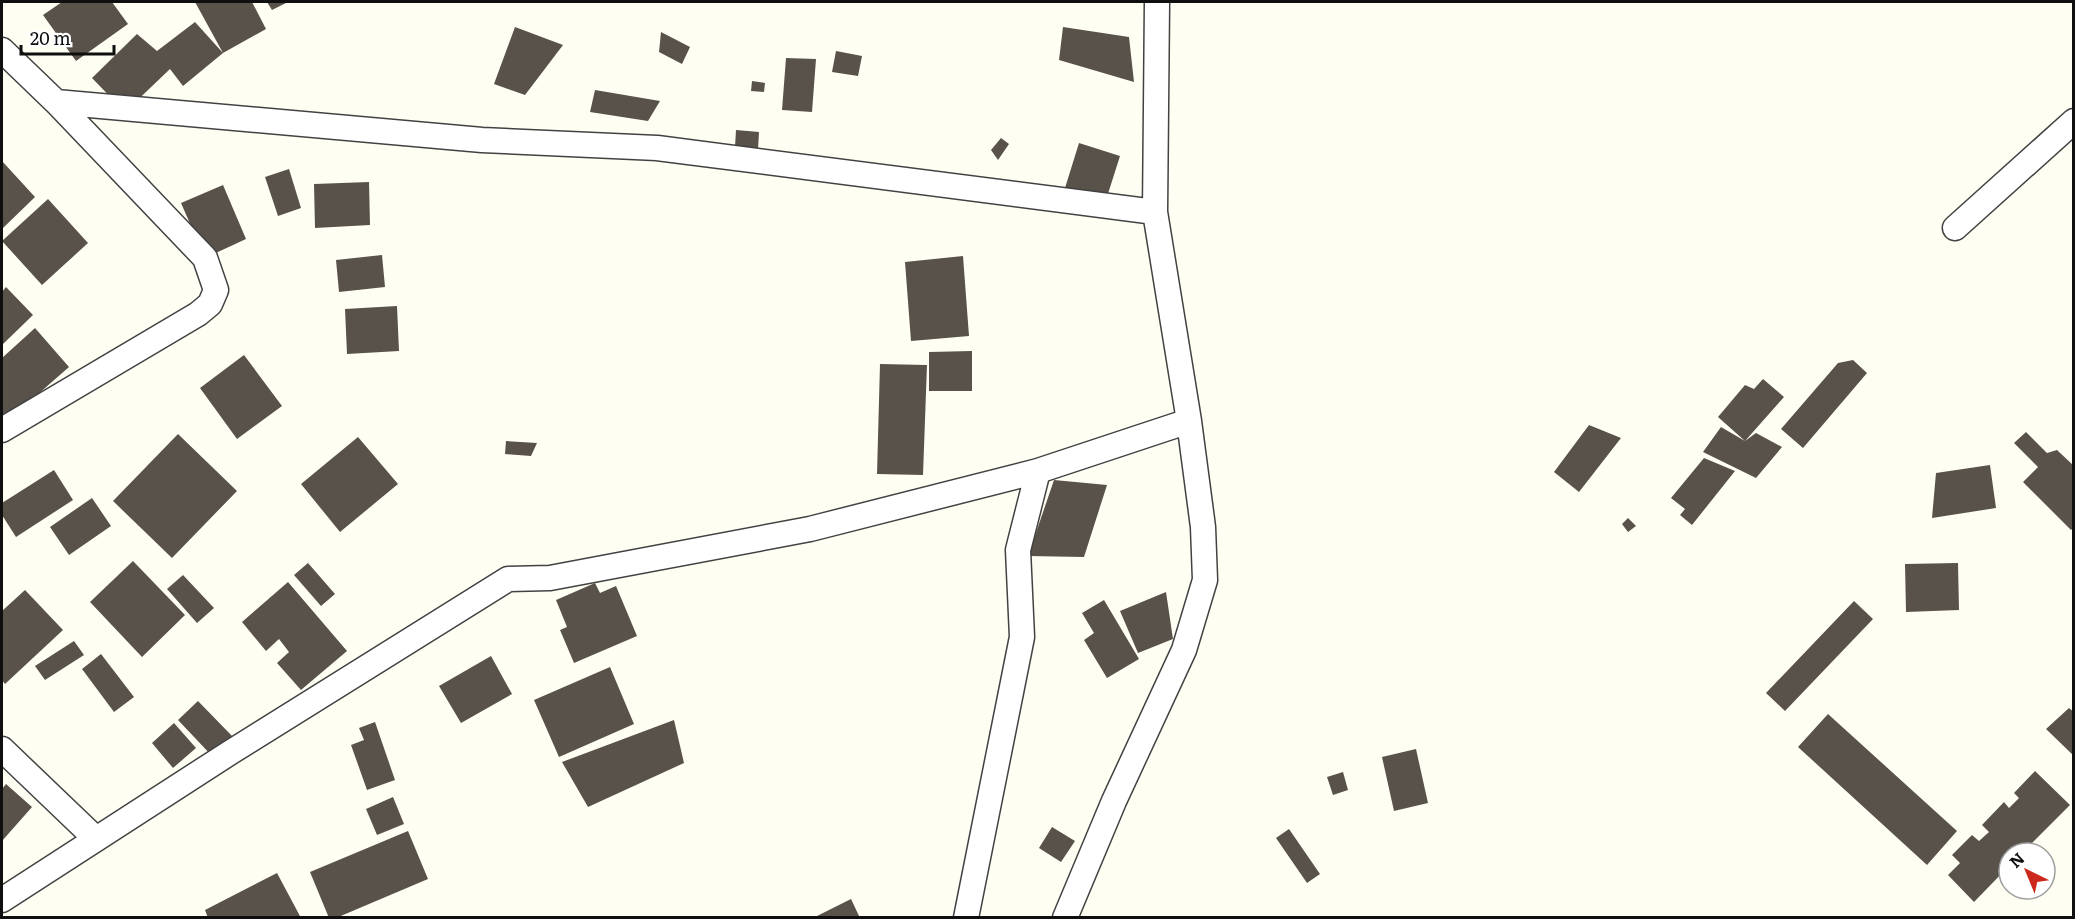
<svg xmlns="http://www.w3.org/2000/svg" width="2075" height="919" viewBox="0 0 2075 919" font-family="Literata,serif">
	<style>
		.building { fill: #59524b }
		.lines { fill: none; stroke-linecap: round; stroke-linejoin: round }
		.minor-casing { stroke: #424242; stroke-width: 27 }
		.minor { stroke: #fff; stroke-width: 24 }
	</style>
	<rect width="100%" height="100%" fill="#fffef2"/>
	<path class="building" d="M62,2H112L128,24L76,61L43,15Z
		M195,2H252L266,29L223,53Z
		M267,2H288L272,10Z
		M195,22L223,53L183,86L170,69L125,112L92,78L137,34L157,51Z
		M515,27L563,45L525,95L494,84Z
		M1063,27L1129,37L1134,82L1059,60Z
		M661,32L690,47L682,64L659,52Z
		M836,51L862,56L858,76L832,72Z
		M786,58L816,59L812,112L782,110Z
		M752,81L765,83L764,92L751,91Z
		M595,90L660,101L648,121L590,112Z
		M736,130L759,132L758,150L735,147Z
		M1001,138L1009,144L998,160L991,150Z
		M1079,143L1120,156L1106,200L1065,188Z
		M2,161L35,197L2,229Z
		M289,169L301,208L278,216L265,177Z
		M369,182L370,225L315,228L314,184Z
		M223,185L246,239L205,258L181,203Z
		M48,199L88,243L42,285L2,241Z
		M382,255L385,287L339,292L336,260Z
		M963,256L969,336L911,341L905,262Z
		M6,287L33,315L2,345V292Z
		M397,306L399,351L347,354L345,309Z
		M35,328L69,367L5,423L2,419V358Z
		M972,351V391H929V352Z
		M244,355L282,406L237,439L200,388Z
		M1853,360L1867,373L1803,448L1781,429L1838,363Z
		M880,364L927,365L923,475L877,474Z
		M1763,379L1784,397L1745,441L1756,433L1782,447L1756,478L1703,452L1721,427L1745,441L1718,417L1745,385L1754,389Z
		M1589,425L1621,438L1579,492L1554,472Z
		M2026,432L2047,453L2057,450L2074,466V527L2071,530L2023,482L2038,467L2014,443Z
		M178,434L237,491L172,558L113,501Z
		M358,437L398,484L340,532L301,484Z
		M506,441L537,443L531,456L505,454Z
		M1704,458L1735,471L1692,525L1680,515L1685,509L1671,498Z
		M1990,465L1996,508L1932,518L1936,473Z
		M54,470L73,500L16,537L2,515V503Z
		M1054,480L1107,485L1084,557L1028,556Z
		M92,498L111,526L69,555L50,527Z
		M1628,518L1636,526L1628,532L1622,524Z
		M133,561L185,615L142,657L90,602Z
		M308,563L335,594L321,606L294,575Z
		M1958,563L1959,610L1906,612L1905,564Z
		M183,575L214,608L197,623L167,589Z
		M288,582L347,651L301,690L277,663L289,652L279,639L266,651L242,622Z
		M595,583L600,593L616,586L637,636L574,663L560,630L567,627L556,600Z
		M25,590L63,630L5,684L2,680V611Z
		M1166,592L1173,639L1138,653L1120,611Z
		M1104,600L1139,659L1107,678L1084,640L1094,633L1082,613Z
		M1854,601L1873,619L1785,711L1766,693Z
		M74,641L84,655L45,680L35,666Z
		M101,654L134,697L114,712L82,669Z
		M491,656L512,694L461,723L439,686Z
		M610,667L634,724L559,757L534,700Z
		M198,701L233,737L213,757L178,720Z
		M2069,708L2074,712V756L2046,729Z
		M1828,714L1957,831L1927,865L1798,747Z
		M674,720L684,763L588,807L562,762Z
		M375,722L395,780L367,790L351,745L364,740L359,728Z
		M174,723L196,748L173,768L152,743Z
		M1416,749L1428,803L1394,811L1382,757Z
		M2035,771L2070,805L2022,853H2009V866L1974,902L1948,875L1960,863L1952,855L1972,835L1979,841L1989,832L1982,825L2004,802L2009,808L2019,798L2014,793Z
		M1343,772L1348,790L1333,795L1327,777Z
		M6,784L32,807L2,841V789Z
		M393,797L404,824L377,835L366,809Z
		M1052,827L1075,841L1061,862L1039,848Z
		M1289,829L1320,874L1307,883L1276,838Z
		M408,831L428,879L336,918H329L310,872Z
		M277,873L301,918H208L205,910Z
		M851,899L860,918H813Z"/>
	<g class="lines">
		<g class="minor-casing">
			<path id="minor" d="M2,50L56,102L205,258L216,290L210,304L198,314L2,430
				M56,102L482,140L657,148L1155,212
				M1955,228L2074,121
				M2,749L96,839
				M2,900L231,752L508,579L550,578L810,529L1038,471L1189,421
				M966,918L1022,637L1018,550L1038,471
				M1065,918L1114,801L1184,650L1205,580L1203,527L1189,421L1155,212L1157,2"/>
		</g>
		<use href="#minor" class="minor"/>
	</g>
	<rect width="2075" height="919" fill="none" stroke="#0f0f0f" stroke-width="6"/>
	<g transform="translate(2027 871) rotate(317)"><circle r="28" fill="#ffffff" stroke="#9f9f9f" stroke-width="1.5"/>
	<path d="M0-4.5L10 22L0 15L-10 22Z" fill="#cc281b"/>
	<text y="-9" font-size="16" font-weight="bold" text-anchor="middle" fill="#0f0f0f">N</text>
	</g>
	<path d="M21 45v9h93v-9" fill="none" stroke="#0f0f0f" stroke-width="3"/>
	<text x="30" y="45" font-size="18" fill="#0f0f0f" stroke="#ffffff" stroke-width="4.5" paint-order="stroke">20 m</text>
</svg>
